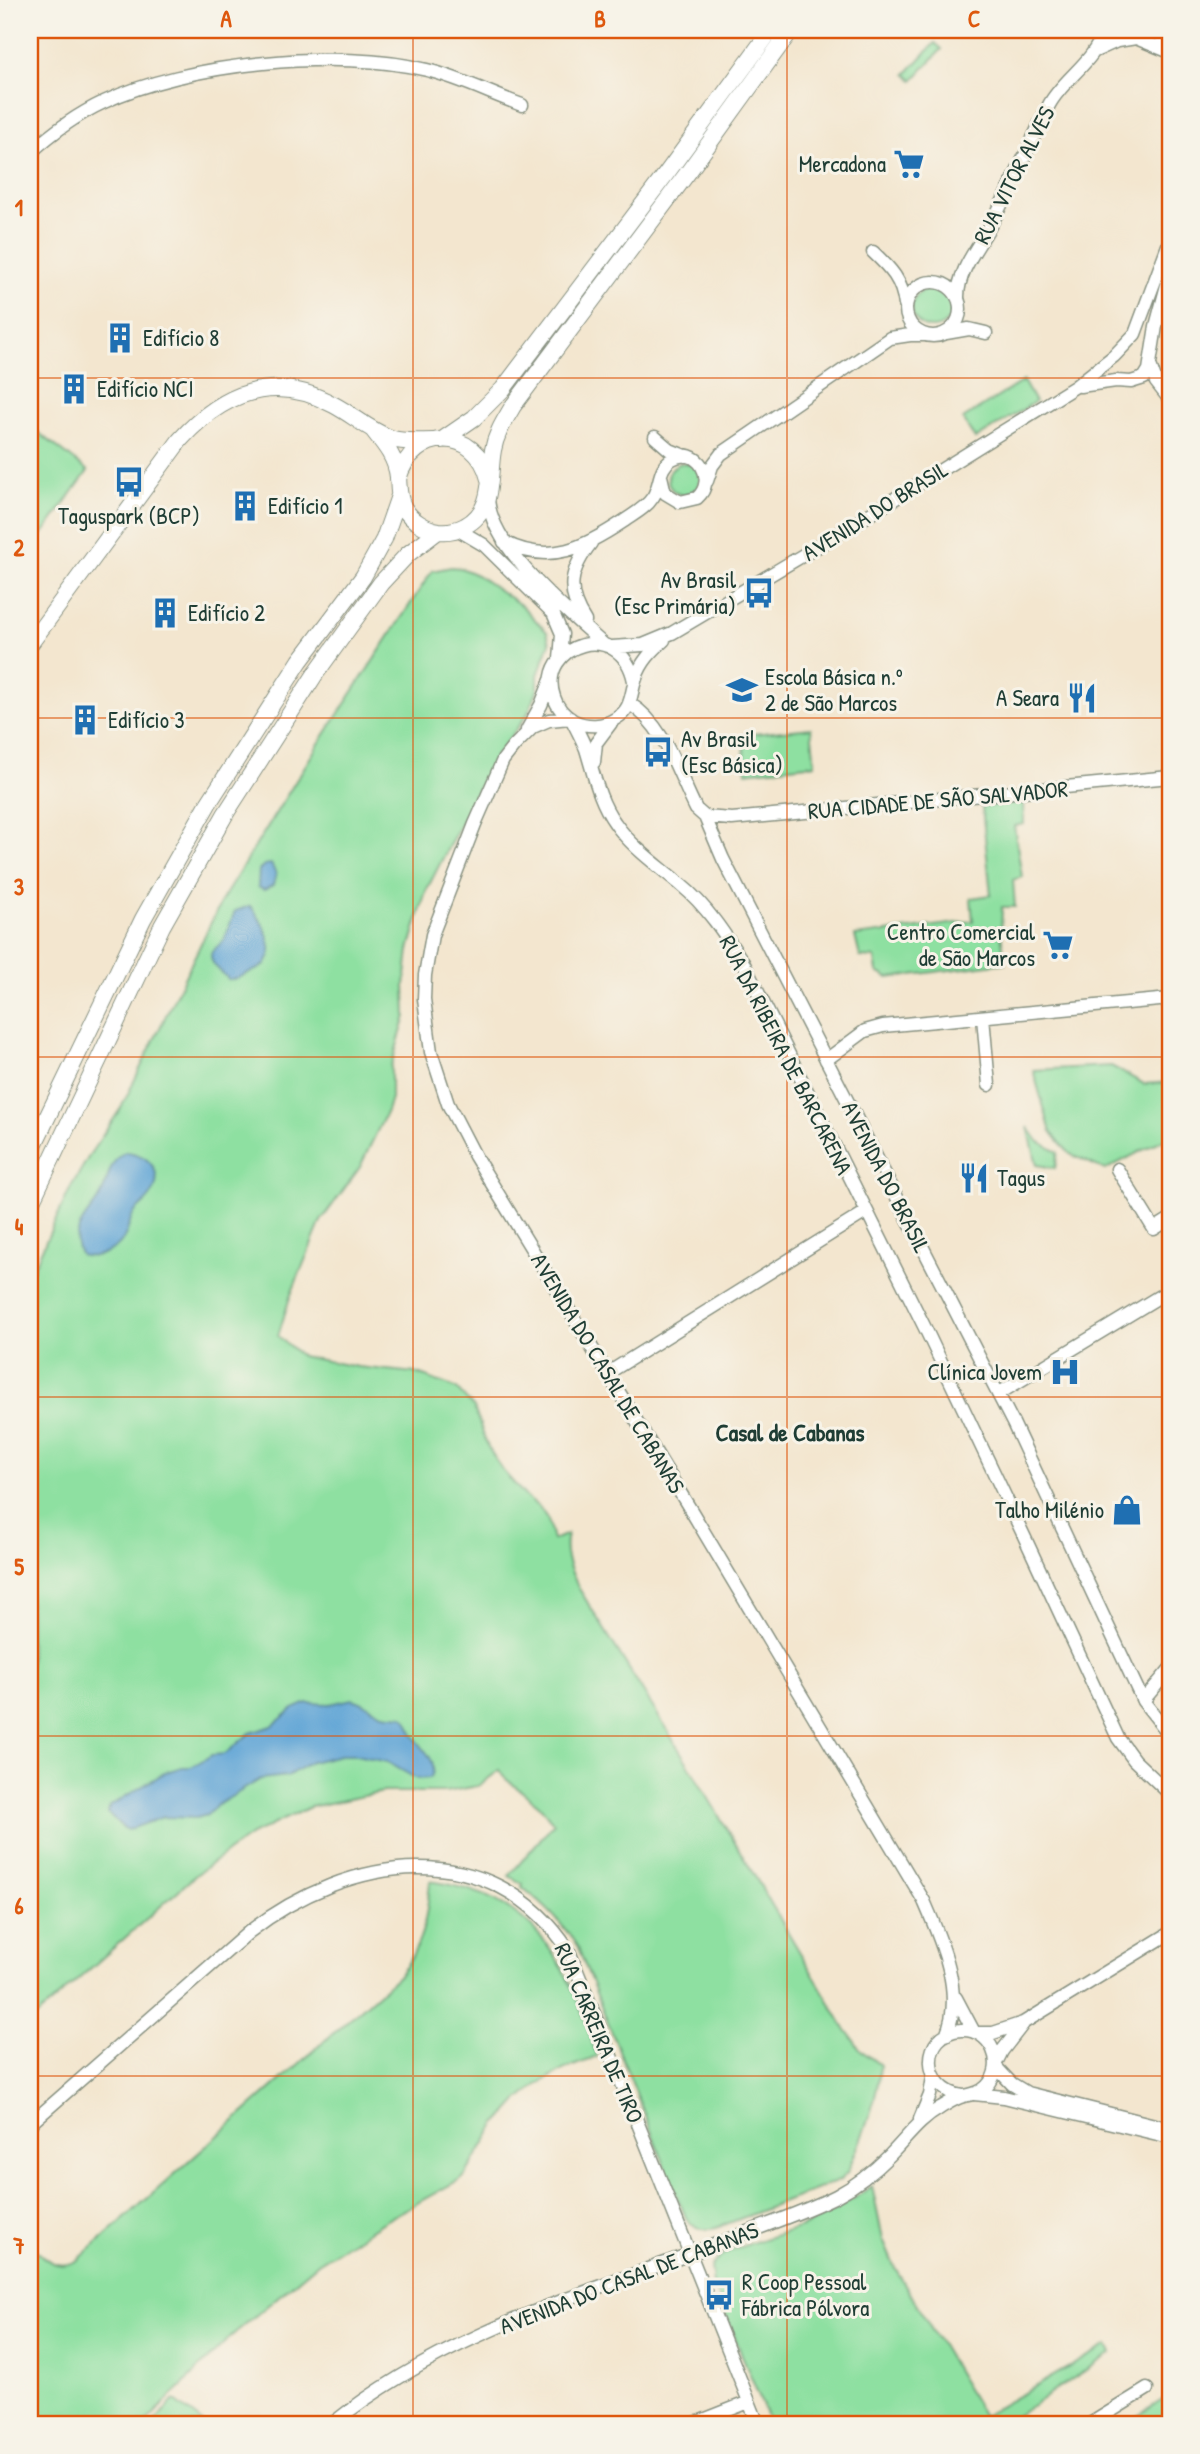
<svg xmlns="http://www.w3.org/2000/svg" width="1200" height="2454" viewBox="0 0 1200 2454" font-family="'Patrick Hand',sans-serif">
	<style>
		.green { fill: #8ee0a1; stroke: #568e6a; stroke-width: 2 }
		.water { fill: #61a5d6; stroke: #407185; stroke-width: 2 }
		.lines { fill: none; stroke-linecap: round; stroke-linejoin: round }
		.minor-casing { stroke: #899282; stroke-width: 15 }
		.major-casing { stroke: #899282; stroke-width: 18 }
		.minor { stroke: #fff; stroke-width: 12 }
		.major { stroke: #fff; stroke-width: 16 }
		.grid { fill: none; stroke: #de580e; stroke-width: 2; stroke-opacity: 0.55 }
		.labels { text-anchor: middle; stroke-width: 6; stroke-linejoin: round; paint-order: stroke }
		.poi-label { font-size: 23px; fill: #1f3d34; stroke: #f7f3e8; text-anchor: start }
		.street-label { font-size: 23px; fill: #1f3d34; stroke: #f7f3e8 }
		.neighbourhood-label { font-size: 24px; font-weight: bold; fill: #1f3d34; stroke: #f7f3e8 }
		.neatline { fill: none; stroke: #de580e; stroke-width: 2.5 }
		.grid-label { font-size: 23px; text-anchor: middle; font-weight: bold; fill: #de580e }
	</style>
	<rect width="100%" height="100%" fill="#f7f3e8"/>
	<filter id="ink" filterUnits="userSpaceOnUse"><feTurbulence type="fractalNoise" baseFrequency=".0143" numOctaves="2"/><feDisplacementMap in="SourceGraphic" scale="14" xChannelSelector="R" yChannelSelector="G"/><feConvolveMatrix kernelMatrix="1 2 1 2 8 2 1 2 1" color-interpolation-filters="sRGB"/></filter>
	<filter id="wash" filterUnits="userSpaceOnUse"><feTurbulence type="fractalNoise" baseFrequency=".00686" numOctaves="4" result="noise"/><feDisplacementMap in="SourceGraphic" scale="28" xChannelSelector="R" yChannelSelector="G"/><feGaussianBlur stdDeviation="1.57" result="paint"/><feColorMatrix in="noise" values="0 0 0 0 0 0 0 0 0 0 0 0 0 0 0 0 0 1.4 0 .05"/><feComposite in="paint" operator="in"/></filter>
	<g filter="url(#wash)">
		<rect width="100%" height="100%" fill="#f3e6cf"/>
		<path class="green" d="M935,43L942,49L913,80L906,74Z
			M912 308a20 20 0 1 1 40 0a20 20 0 1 1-40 0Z
			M1023,381L1035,402L975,439L963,419Z
			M30,426L88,471L39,539L30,531Z
			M668 479a16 16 0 1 1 32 0a16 16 0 1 1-32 0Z
			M451,567L461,568L477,575L522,606L547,632L550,643L538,675V689L528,713L491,764L426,891L409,950L405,985L406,1016L391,1066V1098L387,1111L360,1167L321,1221L290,1297L278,1336L301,1356L358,1367L415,1373L456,1388L474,1408L488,1447L503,1471L527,1498L540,1508L548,1520L553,1540L567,1534C562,1553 570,1569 578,1587L690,1767L846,2030L862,2051L880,2065C878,2103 861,2138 847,2173L839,2181L716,2228C702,2231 695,2230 686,2218L578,1948C563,1923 544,1905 522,1887L523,1884L509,1876L554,1823L539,1805L506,1779L500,1770L478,1786L445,1792H383L310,1807L251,1835L197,1874L30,2022V1275L71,1187L92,1151L121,1108L222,900L318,745L432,571Z
			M811,728L815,764L746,772L743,735Z
			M1023,802L1024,824L1014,826L1022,877L1013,880L1015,907H1002L1001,933L1005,963L888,978L877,972L875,958L860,957L855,936L973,921L971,898L991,895L982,807Z
			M1111,1066L1144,1084L1170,1082V1136L1105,1170L1070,1154L1051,1132L1033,1070Z
			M1028,1127L1038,1141L1058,1152L1055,1168L1037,1165Z
			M430,1881C538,1896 568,1963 597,2057L565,2069L540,2083L518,2101L496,2125L464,2177L383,2222L318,2263L229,2338L144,2424H30V2243C43,2259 57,2272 78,2260L399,1975C423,1947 427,1917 430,1881Z
			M872,2186L883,2240L894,2266L983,2416L1108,2345L1112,2353L1007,2422V2424H770L713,2284L711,2267C723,2246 787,2234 811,2223C833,2213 852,2200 872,2186Z
			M1164,2399L1170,2408L1169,2424H1125Z
			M174,2400L205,2424H152Z"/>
		<path class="water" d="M271,864L276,874L273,885L264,890L258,887L259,870L264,865Z
			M250,906C261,917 281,953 263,966C260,969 253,971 248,973C240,977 237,980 228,979C221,970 210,966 211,953L224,940L235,911Z
			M125,1152C150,1154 166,1174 150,1197C146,1203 139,1207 134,1213C129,1220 129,1230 124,1238C116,1251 95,1260 81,1255C66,1231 91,1214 101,1195C110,1178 107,1163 125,1152Z
			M352,1699C364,1702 371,1708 381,1713C388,1716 397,1714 403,1716C410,1720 410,1730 413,1735C421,1747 441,1763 430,1778L417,1779L387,1762L356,1755H340L311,1762L287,1776L261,1779L216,1806L207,1815L196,1818L163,1817L128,1830L122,1827L108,1813L110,1806L166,1772L182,1767H191L212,1755L225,1754L250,1733L272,1726L293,1709L307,1703L330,1704Z"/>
	</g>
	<g filter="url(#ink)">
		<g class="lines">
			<g class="minor-casing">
				<path id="minor" d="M1127,30L1136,38L1170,52
					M1155,30L1170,44
					M1095,51L1117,41L1136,38
					M30,153C53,132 76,115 104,102C185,63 340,48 427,70C460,78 491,94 522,105
					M873,252C891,269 902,280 905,305
					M906 309a27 27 0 1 1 54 0a27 27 0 1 1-54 0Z
					M958,299C957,269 982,243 995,217C1014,180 1031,142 1049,105C1063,78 1097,61 1103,30
					M946,333L969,329L986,333
					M1150,365L1156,382L1170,400
					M1080,386L1116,381L1131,382L1144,378L1149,370L1156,326L1170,274
					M655,437L670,450L685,456
					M707,481L712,466L721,454L890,338L910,335H926
					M488,497C489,547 567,611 603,644
					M457,529L484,545L553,613L562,634L560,659
					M504,542C550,566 585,547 624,521C634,514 646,508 653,497C661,485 658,467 672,459C697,444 718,480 697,498L680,502L665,493L661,476
					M585,621C565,591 570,570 591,543
					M612,647L643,645L672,633L822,544L1076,386L1114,356L1135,334L1170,240
					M634,681C621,617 536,644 554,697C557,707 565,716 574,721C587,727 603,727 615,719C633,709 630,694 636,678C641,662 652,651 664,640
					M630,704C665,725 678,774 696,809L705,817L723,859L1013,1423L1143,1701L1170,1735
					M570,718L549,720L533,727L514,746L503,760L475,824L432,935L425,975L424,999L431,1052L448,1104L475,1156L692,1512L924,1901C941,1940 965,1993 946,2035
					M572,720C577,730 582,739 586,749C594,775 599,801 615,823C633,849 658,865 681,885C707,906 726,936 744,964L926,1330L1024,1536L1118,1738L1134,1760L1170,1794
					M527,730L541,705L551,680
					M594,762L596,743L611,723
					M705,817L732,819L1170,777
					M983,1017L989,1085
					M826,1060L865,1031L883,1026L1170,999
					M1117,1169L1154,1229L1170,1219
					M608,1373L866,1212
					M998,1394L1170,1290
					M1143,1701L1170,1669
					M956,1998L974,2032
					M978,2033H993L1023,2023L1170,1933
					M996,2063L1002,2051L1023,2024
					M996,2067L1012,2084L1027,2093L1167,2128
					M974,2094L1004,2097L1170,2137
					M920,2119L930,2095L933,2077
					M30,2124L249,1932C348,1855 492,1832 569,1951L758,2424
					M332,2424C452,2327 607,2288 748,2232C777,2221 808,2210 836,2196C857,2185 874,2171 890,2155C907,2138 919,2120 940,2108C947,2104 955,2098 964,2096C973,2094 980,2093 987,2086C1007,2065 991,2028 961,2030C920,2033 921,2090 963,2096
					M693,2424L749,2402
					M1090,2424L1147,2389"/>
			</g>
			<g class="major-casing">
				<path id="major" d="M373,430C385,445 396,458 398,477C399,488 398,498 404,508C411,520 425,529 439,531C448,532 457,530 465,526C495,510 488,477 493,450C496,433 505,420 513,406L689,171L791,30
					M442,440L474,418L503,389L666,174L771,30
					M398,479C413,427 476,426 489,479
					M30,644L180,440C223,392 274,372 334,405C353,415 369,430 390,438C403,443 419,441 433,441
					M30,1153L143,919L208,804L300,661L363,577L384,539L399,496
					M30,1205L162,926L226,813L316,673L381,583L408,554L438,531"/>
			</g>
			<use href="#minor" class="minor"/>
			<use href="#major" class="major"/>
		</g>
	</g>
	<path class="grid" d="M413,30V2424M787,30V2424M30,378H1170M30,718H1170M30,1057H1170M30,1397H1170M30,1736H1170M30,2076H1170"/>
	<defs>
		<g id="supermarket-bare" transform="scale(2.415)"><path d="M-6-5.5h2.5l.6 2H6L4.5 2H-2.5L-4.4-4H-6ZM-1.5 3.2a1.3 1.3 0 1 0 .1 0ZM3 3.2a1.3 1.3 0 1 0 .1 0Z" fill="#1f6fb2" stroke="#f7f3e8" stroke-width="2.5" paint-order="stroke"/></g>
		<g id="building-bare" transform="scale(2.415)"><path d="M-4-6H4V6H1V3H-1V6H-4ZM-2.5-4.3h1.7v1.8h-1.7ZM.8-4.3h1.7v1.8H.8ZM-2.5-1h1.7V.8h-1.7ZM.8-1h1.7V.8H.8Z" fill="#1f6fb2" stroke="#f7f3e8" stroke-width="2.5" paint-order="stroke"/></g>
		<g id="bus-bare" transform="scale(2.415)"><path d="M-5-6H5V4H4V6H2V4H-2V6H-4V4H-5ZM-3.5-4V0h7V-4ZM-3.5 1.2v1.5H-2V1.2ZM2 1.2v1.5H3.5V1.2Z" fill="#1f6fb2" stroke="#f7f3e8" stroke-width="2.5" paint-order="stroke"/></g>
		<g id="school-bare" transform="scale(2.415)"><path d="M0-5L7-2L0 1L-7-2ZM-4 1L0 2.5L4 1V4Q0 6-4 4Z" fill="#1f6fb2" stroke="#f7f3e8" stroke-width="2.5" paint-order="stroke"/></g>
		<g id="restaurant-bare" transform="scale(2.415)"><path d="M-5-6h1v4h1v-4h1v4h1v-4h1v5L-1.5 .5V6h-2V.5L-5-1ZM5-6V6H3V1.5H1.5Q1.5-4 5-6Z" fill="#1f6fb2" stroke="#f7f3e8" stroke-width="2.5" paint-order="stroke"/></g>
		<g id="hospital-bare" transform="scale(2.415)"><path d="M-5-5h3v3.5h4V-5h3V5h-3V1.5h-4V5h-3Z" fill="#1f6fb2" stroke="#f7f3e8" stroke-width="2.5" paint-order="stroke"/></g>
		<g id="shop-bare" transform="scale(2.415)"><path d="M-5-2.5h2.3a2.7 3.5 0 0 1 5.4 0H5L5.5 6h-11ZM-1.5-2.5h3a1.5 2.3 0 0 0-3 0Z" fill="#1f6fb2" stroke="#f7f3e8" stroke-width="2.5" paint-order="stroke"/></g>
	</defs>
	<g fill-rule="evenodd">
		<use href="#supermarket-bare" x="909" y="164"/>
		<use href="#building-bare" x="120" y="338"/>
		<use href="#building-bare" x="74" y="389"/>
		<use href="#bus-bare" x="129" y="482"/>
		<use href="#building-bare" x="245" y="506"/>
		<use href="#bus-bare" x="759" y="593"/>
		<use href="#building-bare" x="165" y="613"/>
		<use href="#school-bare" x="742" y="690"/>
		<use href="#restaurant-bare" x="1082" y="698"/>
		<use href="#building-bare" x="85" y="720"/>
		<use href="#bus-bare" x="658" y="752"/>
		<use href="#supermarket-bare" x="1058" y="945"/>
		<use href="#restaurant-bare" x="974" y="1178"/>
		<use href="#hospital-bare" x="1065" y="1372"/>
		<use href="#shop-bare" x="1127" y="1510"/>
		<use href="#bus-bare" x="719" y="2295"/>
	</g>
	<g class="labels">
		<g class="poi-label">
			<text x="886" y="172" text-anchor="end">Mercadona</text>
			<text x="143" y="346">Edifício 8</text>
			<text x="97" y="397">Edifício NCI</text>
			<text x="268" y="514">Edifício 1</text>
			<text x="129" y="524" text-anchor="middle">Taguspark (BCP)</text>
			<text x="736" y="588" text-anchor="end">Av Brasil<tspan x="736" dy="26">(Esc Primária)</tspan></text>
			<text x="188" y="621">Edifício 2</text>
			<text x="765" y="685">Escola Básica n.º<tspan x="765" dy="26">2 de São Marcos</tspan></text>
			<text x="1059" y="706" text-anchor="end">A Seara</text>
			<text x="108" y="728">Edifício 3</text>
			<text x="681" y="747">Av Brasil<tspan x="681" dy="26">(Esc Básica)</tspan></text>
			<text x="1035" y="940" text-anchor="end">Centro Comercial<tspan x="1035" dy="26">de São Marcos</tspan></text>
			<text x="997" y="1186">Tagus</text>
			<text x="1042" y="1380" text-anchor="end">Clínica Jovem</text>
			<text x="1104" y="1518" text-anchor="end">Talho Milénio</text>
			<text x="742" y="2290">R Coop Pessoal<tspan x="742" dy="26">Fábrica Pólvora</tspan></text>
		</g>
		<g class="street-label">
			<text transform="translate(1014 175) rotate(-63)" y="8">RUA VITOR ALVES</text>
			<text transform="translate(875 511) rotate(-32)" y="8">AVENIDA DO BRASIL</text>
			<text transform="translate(938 800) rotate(-5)" y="8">RUA CIDADE DE SÃO SALVADOR</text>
			<text transform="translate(786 1055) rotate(63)" y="8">RUA DA RIBEIRA DE BARCARENA</text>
			<text transform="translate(886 1177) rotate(63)" y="8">AVENIDA DO BRASIL</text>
			<text transform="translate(608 1373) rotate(59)" y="8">AVENIDA DO CASAL DE CABANAS</text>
			<text transform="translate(599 2033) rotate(67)" y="8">RUA CARREIRA DE TIRO</text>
			<text transform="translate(629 2278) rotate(-21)" y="8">AVENIDA DO CASAL DE CABANAS</text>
		</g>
		<g class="neighbourhood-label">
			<text x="790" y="1441">Casal de Cabanas</text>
		</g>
	</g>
	<rect width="1200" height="2454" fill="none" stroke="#f7f3e8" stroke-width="77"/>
	<rect x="38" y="38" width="1124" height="2378" class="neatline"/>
	<g class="grid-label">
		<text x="226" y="27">A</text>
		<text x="600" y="27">B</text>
		<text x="974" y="27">C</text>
		<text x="19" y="216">1</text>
		<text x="19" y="556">2</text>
		<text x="19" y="895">3</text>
		<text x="19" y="1235">4</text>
		<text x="19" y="1575">5</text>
		<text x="19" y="1914">6</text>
		<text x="19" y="2254">7</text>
	</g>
</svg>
